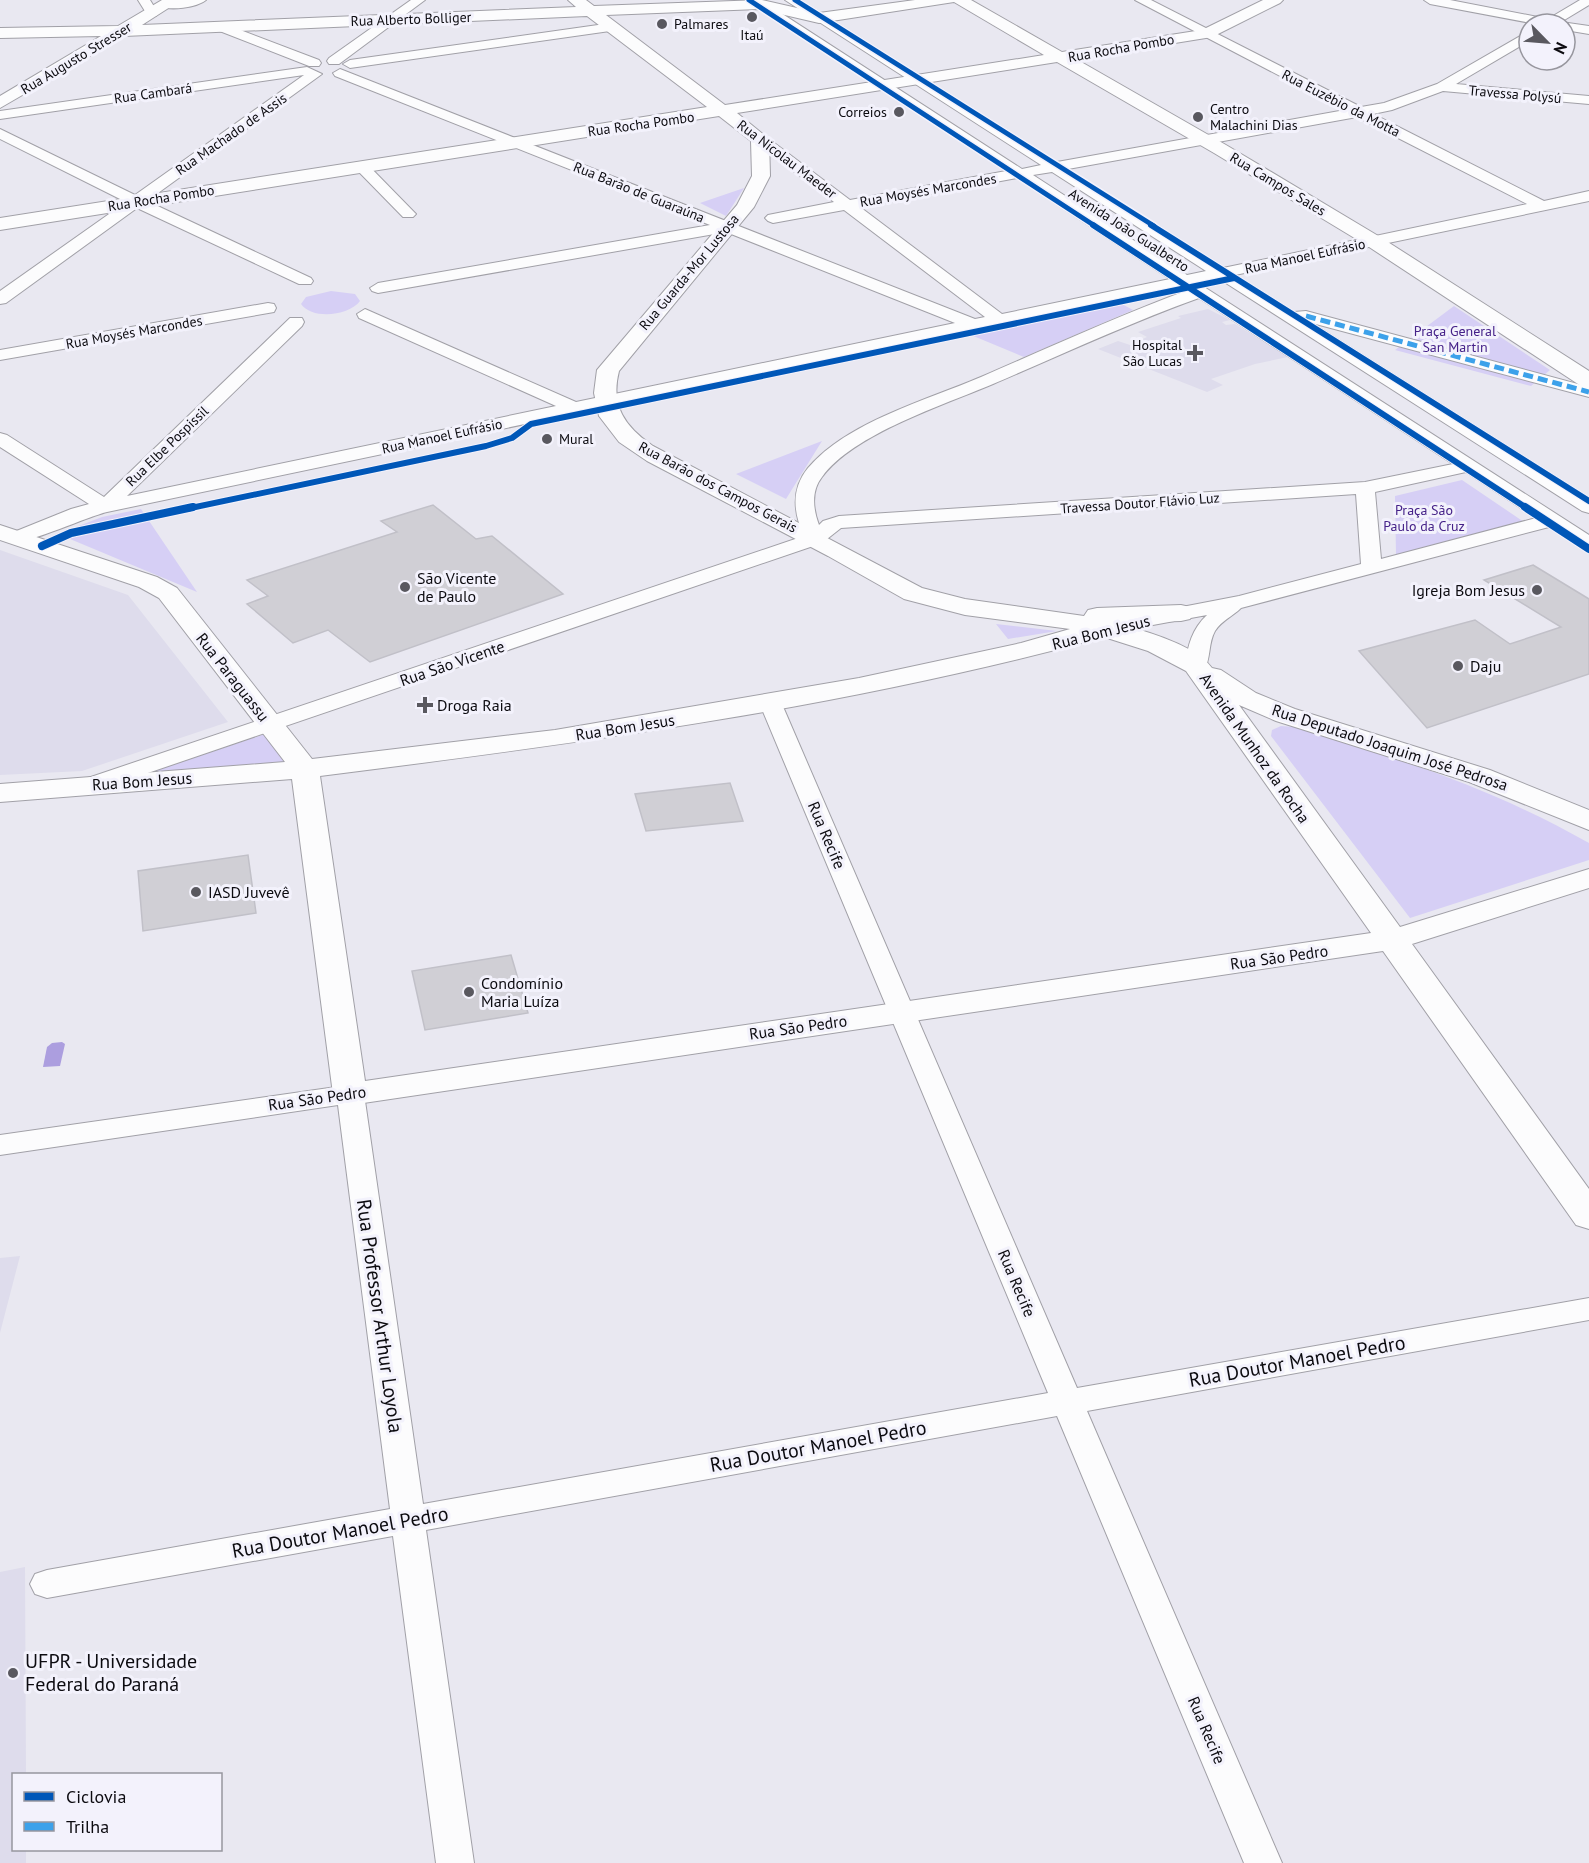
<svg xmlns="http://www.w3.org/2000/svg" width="1589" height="1863" viewBox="0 0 1589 1863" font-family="'PT Sans',sans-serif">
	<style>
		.built { fill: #dedcec }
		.green { fill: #d6cff5 }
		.water { fill: #ac9edf }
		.building { fill: #d0cfd5; stroke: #c1c0c8; stroke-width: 1.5 }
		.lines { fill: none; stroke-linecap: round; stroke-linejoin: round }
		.minor-casing { stroke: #a1a0a7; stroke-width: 2 }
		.major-casing { stroke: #a1a0a7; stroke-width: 2 }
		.minor { fill: #fcfcfd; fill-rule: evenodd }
		.major { fill: #fcfcfd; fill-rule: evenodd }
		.quiet { stroke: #3ca1ea; stroke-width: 5; stroke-dasharray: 10 5; stroke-linecap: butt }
		.cycleway-far2-casing { stroke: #f3f2fc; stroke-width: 8 }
		.cycleway-far1-casing { stroke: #f3f2fc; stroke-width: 8 }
		.cycleway-casing { stroke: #f3f2fc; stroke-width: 10 }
		.cycleway-far2 { stroke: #0057b8; stroke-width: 5 }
		.cycleway-far1 { stroke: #0057b8; stroke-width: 6 }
		.cycleway { stroke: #0057b8; stroke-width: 8 }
		.poi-dot { fill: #59585f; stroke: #f3f2fc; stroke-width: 2 }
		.labels { text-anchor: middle; stroke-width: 6; stroke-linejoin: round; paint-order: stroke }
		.far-street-label { font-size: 14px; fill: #0c0b10; stroke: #f3f2fc }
		.far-poi-label { font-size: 14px; fill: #0c0b10; stroke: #f3f2fc; text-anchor: start }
		.far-park-label { font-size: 14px; fill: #452188; stroke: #f3f2fc }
		.poi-label { font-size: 16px; fill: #0c0b10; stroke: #f3f2fc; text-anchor: start }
		.street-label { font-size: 16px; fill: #0c0b10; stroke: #f3f2fc }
		.near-street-label { font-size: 20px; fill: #0c0b10; stroke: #f3f2fc }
		.near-poi-label { font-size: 20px; fill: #0c0b10; stroke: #f3f2fc; text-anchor: start }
	</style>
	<rect width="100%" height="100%" fill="#e9e8f1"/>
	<path class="built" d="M1208,309L1230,320L1222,322L1226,325L1235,324L1288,357L1255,364L1211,379L1223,385L1207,392L1098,349L1118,341L1130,345L1147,337L1138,332L1181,318L1178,316Z
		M0,550L128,595L228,722L82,771L0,775Z
		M20,1256L0,1333V1258Z
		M25,1567L26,1774H14V1850H26V1863H0V1572Z"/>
	<path class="green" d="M744,188L726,216L700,203Z
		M331,291L355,294L360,301C349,316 312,320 301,304L306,297Z
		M1120,303L1133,310L1024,357L971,335Z
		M1454,306L1550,370L1531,386L1395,350Z
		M822,441L786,499L736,474Z
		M1462,480L1524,522L1396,555L1395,496Z
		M141,509L197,592L58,534L102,517Z
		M996,624L1057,631L1008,639Z
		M1281,726L1295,727C1397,757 1496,790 1589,843V860L1410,918L1271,736L1272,730Z
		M265,734L291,765L140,776Z"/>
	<path class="water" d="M62,1042L65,1044L60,1066L43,1067L47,1047L52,1043Z"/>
	<path class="building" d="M433,505L476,539L492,536L563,594L370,662L328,630L293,643L247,604L268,596L247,580L397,532L381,521Z
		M1533,565L1589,599V674L1427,728L1359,651L1475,620L1510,644L1561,627L1484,580Z
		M730,783L743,821L646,831L635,794Z
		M248,855L256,913L143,931L138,871Z
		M511,955L528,1013L425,1030L412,971Z"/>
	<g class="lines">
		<g class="minor-casing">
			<path id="minor" d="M138,0H150L158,13L156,16H148Z
				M174,0H206C198,7 168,12 160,5L162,2Z
				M411,0H425L339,64H329L327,61L329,58Z
				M747,0H761L1022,169L1041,165L785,0H800L1057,162L1345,110L1135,0H1151L1361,107L1384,103L1437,84L1529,31V41L1456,84L1589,96V104L1443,91L1392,110L1373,114L1544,201L1589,191V201L1235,275L1294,312L1306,311L1589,387V397L1312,323L1589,498V513L1582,511L1218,278L1198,283L1589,535V550L1582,548L1549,527L1241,608C1233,616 1221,621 1215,631C1208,643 1211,659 1204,670L1196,672L1188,670L1185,665C1188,645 1192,629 1207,615L1104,634L1096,633L1093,628L1096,623L1104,622L1239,596L1361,564L1356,494L841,528L822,543L98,790L90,792L82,790L78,785L82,780L804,536C793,512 791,489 808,468C847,422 927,400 981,377C1050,347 1118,316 1188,290L1181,286L107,512C86,517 24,546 9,542L6,538L9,534L71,509L89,504L0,447V433L7,435L104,497L290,318H302L304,322L302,326L127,496L556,406L359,318L357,314L365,309L576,402L955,323L726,232L378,293L372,291L370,288L378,283L710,225L335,76L333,73L340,69L975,319L985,317L844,210L773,223L768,221L765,218L768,215L834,202L755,142L753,139L760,135L765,136L850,200L1006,171ZM1357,117L1527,204L1223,268L1068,169ZM1052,172L1206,271L1187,275L1033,175ZM1017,178L1170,279L1002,314L860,207ZM1199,298L1453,464L1365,482L839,516L823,521L819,525C813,509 811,491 822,477C853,434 944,405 993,384C1061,355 1129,323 1199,298ZM1466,472L1536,518L1381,559L1375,492Z
				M1424,0H1450L1548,19L1580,0H1589V5L1561,22L1589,26V34L1565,30V24H1536L1430,4Z
				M222,23L319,60L321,63L319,66H309L217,30L216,27L217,24Z
				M612,23L618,27L617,30L350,68L343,64L350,60Z
				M307,67L322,74L147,201L311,278L313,281L311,284H299L137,208L6,303L0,304V291L126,202L0,139V129L135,195L304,75L0,119V111Z
				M361,162L366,163L413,211L416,214L413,217H403L356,169L354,166Z
				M268,303L274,304L276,308L274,312L0,360V350Z
				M770,695L778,697L781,702L1077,1388L1589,1298V1320L1087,1411L1282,1863H1244L1057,1416L426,1530L474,1863H436L393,1536L47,1598L35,1594L30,1584L35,1574L47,1570L390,1509L338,1105L0,1155V1135L350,1085L360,1088L364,1094L423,1504L1048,1393L759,702L762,697Z"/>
		</g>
		<g class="major-casing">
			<path id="major" d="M162,0H181L142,25L576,7L568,0H586L594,6L762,0L819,13L915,0H971L1062,52L1202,30L1263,0H1283L1280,3L1212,37L1076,59L1226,145L1380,237L1589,371V388L1581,386L1366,245L1214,153L1057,62L737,113L769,139L770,176L754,207L619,371C610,406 625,427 653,446L922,588L965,599L1084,616L1088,610L1097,608L1181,605L1190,607L1194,613L1190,619L1181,621L1114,623C1143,630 1194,644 1212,668L1221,670L1256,693L1295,709L1490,770L1589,810V830L1469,782L1276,721L1239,705L1400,927L1589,869V888L1412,944L1589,1189V1229L1576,1225L1383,951L350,1105L338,1102L333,1094L292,779L0,802V784L285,762L159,598L139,587L0,540V525L157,577L177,588L312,759L555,730L859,678L1021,643L1070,629L965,615L904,599L828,556L647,461L619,442L599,416L594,393L597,370L737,205L752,176L751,141L719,116L0,230V218L707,107L587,16L124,36L0,108V96L101,36L0,38V28L118,26ZM954,2L1044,55L725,105L606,15L759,9L819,23ZM1104,637L1148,651L1186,671L1371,933L365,1081L320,776C583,743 848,707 1104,637Z"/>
		</g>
		<use href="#minor" class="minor"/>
		<use href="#major" class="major"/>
		<path class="quiet" d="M1306,316L1589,392"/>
		<g class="cycleway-far2-casing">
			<path id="cycleway-far2" d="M749,0L1095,226
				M795,0L1154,226"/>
		</g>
		<g class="cycleway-far1-casing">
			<path id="cycleway-far1" d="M1093,225L1528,509
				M1151,225L1589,501
				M186,509L486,446L512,438L531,424L1234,278"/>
		</g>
		<g class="cycleway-casing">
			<path id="cycleway" d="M1525,507L1589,549
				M42,546L71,533L193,507"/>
		</g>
		<use href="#cycleway-far2" class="cycleway-far2"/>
		<use href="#cycleway-far1" class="cycleway-far1"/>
		<use href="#cycleway" class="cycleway"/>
	</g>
	<g class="poi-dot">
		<circle cx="752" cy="17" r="6"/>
		<circle cx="662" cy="24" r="6"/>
		<circle cx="899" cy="112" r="6"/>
		<circle cx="1198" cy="117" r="6"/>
		<path d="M1192 344h6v6h6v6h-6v6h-6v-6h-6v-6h6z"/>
		<circle cx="547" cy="439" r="6"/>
		<circle cx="405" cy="587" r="6"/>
		<circle cx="1537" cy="590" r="6"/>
		<circle cx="1458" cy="666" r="6"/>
		<path d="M422 696h6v6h6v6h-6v6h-6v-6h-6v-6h6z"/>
		<circle cx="196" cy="892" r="6"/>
		<circle cx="469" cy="992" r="6"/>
		<circle cx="13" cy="1673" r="6"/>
	</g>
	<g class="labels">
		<g class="far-street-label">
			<text transform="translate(411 19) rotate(-2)" y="5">Rua Alberto Bolliger</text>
			<text transform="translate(1121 48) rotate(-10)" y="5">Rua Rocha Pombo</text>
			<text transform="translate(76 58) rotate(-31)" y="5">Rua Augusto Stresser</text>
			<text transform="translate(153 93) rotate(-8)" y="5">Rua Cambará</text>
			<text transform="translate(1515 94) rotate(5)" y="5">Travessa Polysú</text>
			<text transform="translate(1341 103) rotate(27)" y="5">Rua Euzébio da Motta</text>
			<text transform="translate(641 124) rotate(-8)" y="5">Rua Rocha Pombo</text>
			<text transform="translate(231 134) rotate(-35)" y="5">Rua Machado de Assis</text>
			<text transform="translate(787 159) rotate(37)" y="5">Rua Nicolau Maeder</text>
			<text transform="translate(1278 184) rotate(31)" y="5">Rua Campos Sales</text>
			<text transform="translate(928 190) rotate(-10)" y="5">Rua Moysés Marcondes</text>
			<text transform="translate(639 192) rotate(22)" y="5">Rua Barão de Guaraúna</text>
			<text transform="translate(161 198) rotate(-9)" y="5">Rua Rocha Pombo</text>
			<text transform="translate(1129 230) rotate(33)" y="5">Avenida João Gualberto</text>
			<text transform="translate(1305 256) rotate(-12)" y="5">Rua Manoel Eufrásio</text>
			<text transform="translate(689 272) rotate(-50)" y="5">Rua Guarda-Mor Lustosa</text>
			<text transform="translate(134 332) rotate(-10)" y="5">Rua Moysés Marcondes</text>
			<text transform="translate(442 436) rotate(-12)" y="5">Rua Manoel Eufrásio</text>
			<text transform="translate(167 446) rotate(-44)" y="5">Rua Elbe Pospissil</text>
			<text transform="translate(718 487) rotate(28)" y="5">Rua Barão dos Campos Gerais</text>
			<text transform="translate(1140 503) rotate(-4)" y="5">Travessa Doutor Flávio Luz</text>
		</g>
		<g class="far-poi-label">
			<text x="674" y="29">Palmares</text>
			<text x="752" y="40" text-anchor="middle">Itaú</text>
			<text x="1210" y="114">Centro<tspan x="1210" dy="16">Malachini Dias</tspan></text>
			<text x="887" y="117" text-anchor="end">Correios</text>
			<text x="1182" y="350" text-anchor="end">Hospital<tspan x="1182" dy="16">São Lucas</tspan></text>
			<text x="559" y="444">Mural</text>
		</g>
		<g class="far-park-label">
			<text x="1455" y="336">Praça General<tspan x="1455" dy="16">San Martin</tspan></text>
			<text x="1424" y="515">Praça São<tspan x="1424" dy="16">Paulo da Cruz</tspan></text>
		</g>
		<g class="poi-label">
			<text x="417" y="584">São Vicente<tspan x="417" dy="18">de Paulo</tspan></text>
			<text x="1525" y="596" text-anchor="end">Igreja Bom Jesus</text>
			<text x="1470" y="672">Daju</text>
			<text x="437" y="711">Droga Raia</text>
			<text x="208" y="898">IASD Juvevê</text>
			<text x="481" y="989">Condomínio<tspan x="481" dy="18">Maria Luíza</tspan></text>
		</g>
		<g class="street-label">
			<text transform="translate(1101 632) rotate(-14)" y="6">Rua Bom Jesus</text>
			<text transform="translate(452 663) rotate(-19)" y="6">Rua São Vicente</text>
			<text transform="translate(233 677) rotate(52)" y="6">Rua Paraguassu</text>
			<text transform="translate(625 727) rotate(-9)" y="6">Rua Bom Jesus</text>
			<text transform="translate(1390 747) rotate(18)" y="6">Rua Deputado Joaquim José Pedrosa</text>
			<text transform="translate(1255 748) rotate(55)" y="6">Avenida Munhoz da Rocha</text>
			<text transform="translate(142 781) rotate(-4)" y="6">Rua Bom Jesus</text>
			<text transform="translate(827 835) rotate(67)" y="6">Rua Recife</text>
			<text transform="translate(1279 957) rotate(-8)" y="6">Rua São Pedro</text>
			<text transform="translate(798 1027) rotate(-8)" y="6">Rua São Pedro</text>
			<text transform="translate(317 1098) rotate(-8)" y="6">Rua São Pedro</text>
			<text transform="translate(1017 1283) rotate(67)" y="6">Rua Recife</text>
			<text transform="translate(1207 1730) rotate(67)" y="6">Rua Recife</text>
		</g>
		<g class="near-street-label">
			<text transform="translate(380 1316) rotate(82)" y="7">Rua Professor Arthur Loyola</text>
			<text transform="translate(1297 1361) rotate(-10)" y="7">Rua Doutor Manoel Pedro</text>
			<text transform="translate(818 1446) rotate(-10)" y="7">Rua Doutor Manoel Pedro</text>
			<text transform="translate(340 1532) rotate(-10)" y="7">Rua Doutor Manoel Pedro</text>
		</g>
		<g class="near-poi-label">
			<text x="25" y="1668">UFPR - Universidade<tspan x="25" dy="23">Federal do Paraná</tspan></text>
		</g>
	</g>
	<rect x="12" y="1773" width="210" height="78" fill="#f3f2fc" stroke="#97969e" stroke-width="1.5"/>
	<rect x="24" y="1792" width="30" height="9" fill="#0057b8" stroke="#97969e" stroke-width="1.5"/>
	<text x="66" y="1803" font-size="18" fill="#0c0b10">Ciclovia</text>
	<rect x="24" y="1822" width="30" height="9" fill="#3ca1ea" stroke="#97969e" stroke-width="1.5"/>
	<text x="66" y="1833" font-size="18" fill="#0c0b10">Trilha</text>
	<g transform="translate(1547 42) rotate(115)"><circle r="28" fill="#f3f2fc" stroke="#97969e" stroke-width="1.5"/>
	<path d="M0-4.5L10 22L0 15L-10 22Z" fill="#59585f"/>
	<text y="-9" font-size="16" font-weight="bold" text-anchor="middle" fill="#0c0b10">N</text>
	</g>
</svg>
